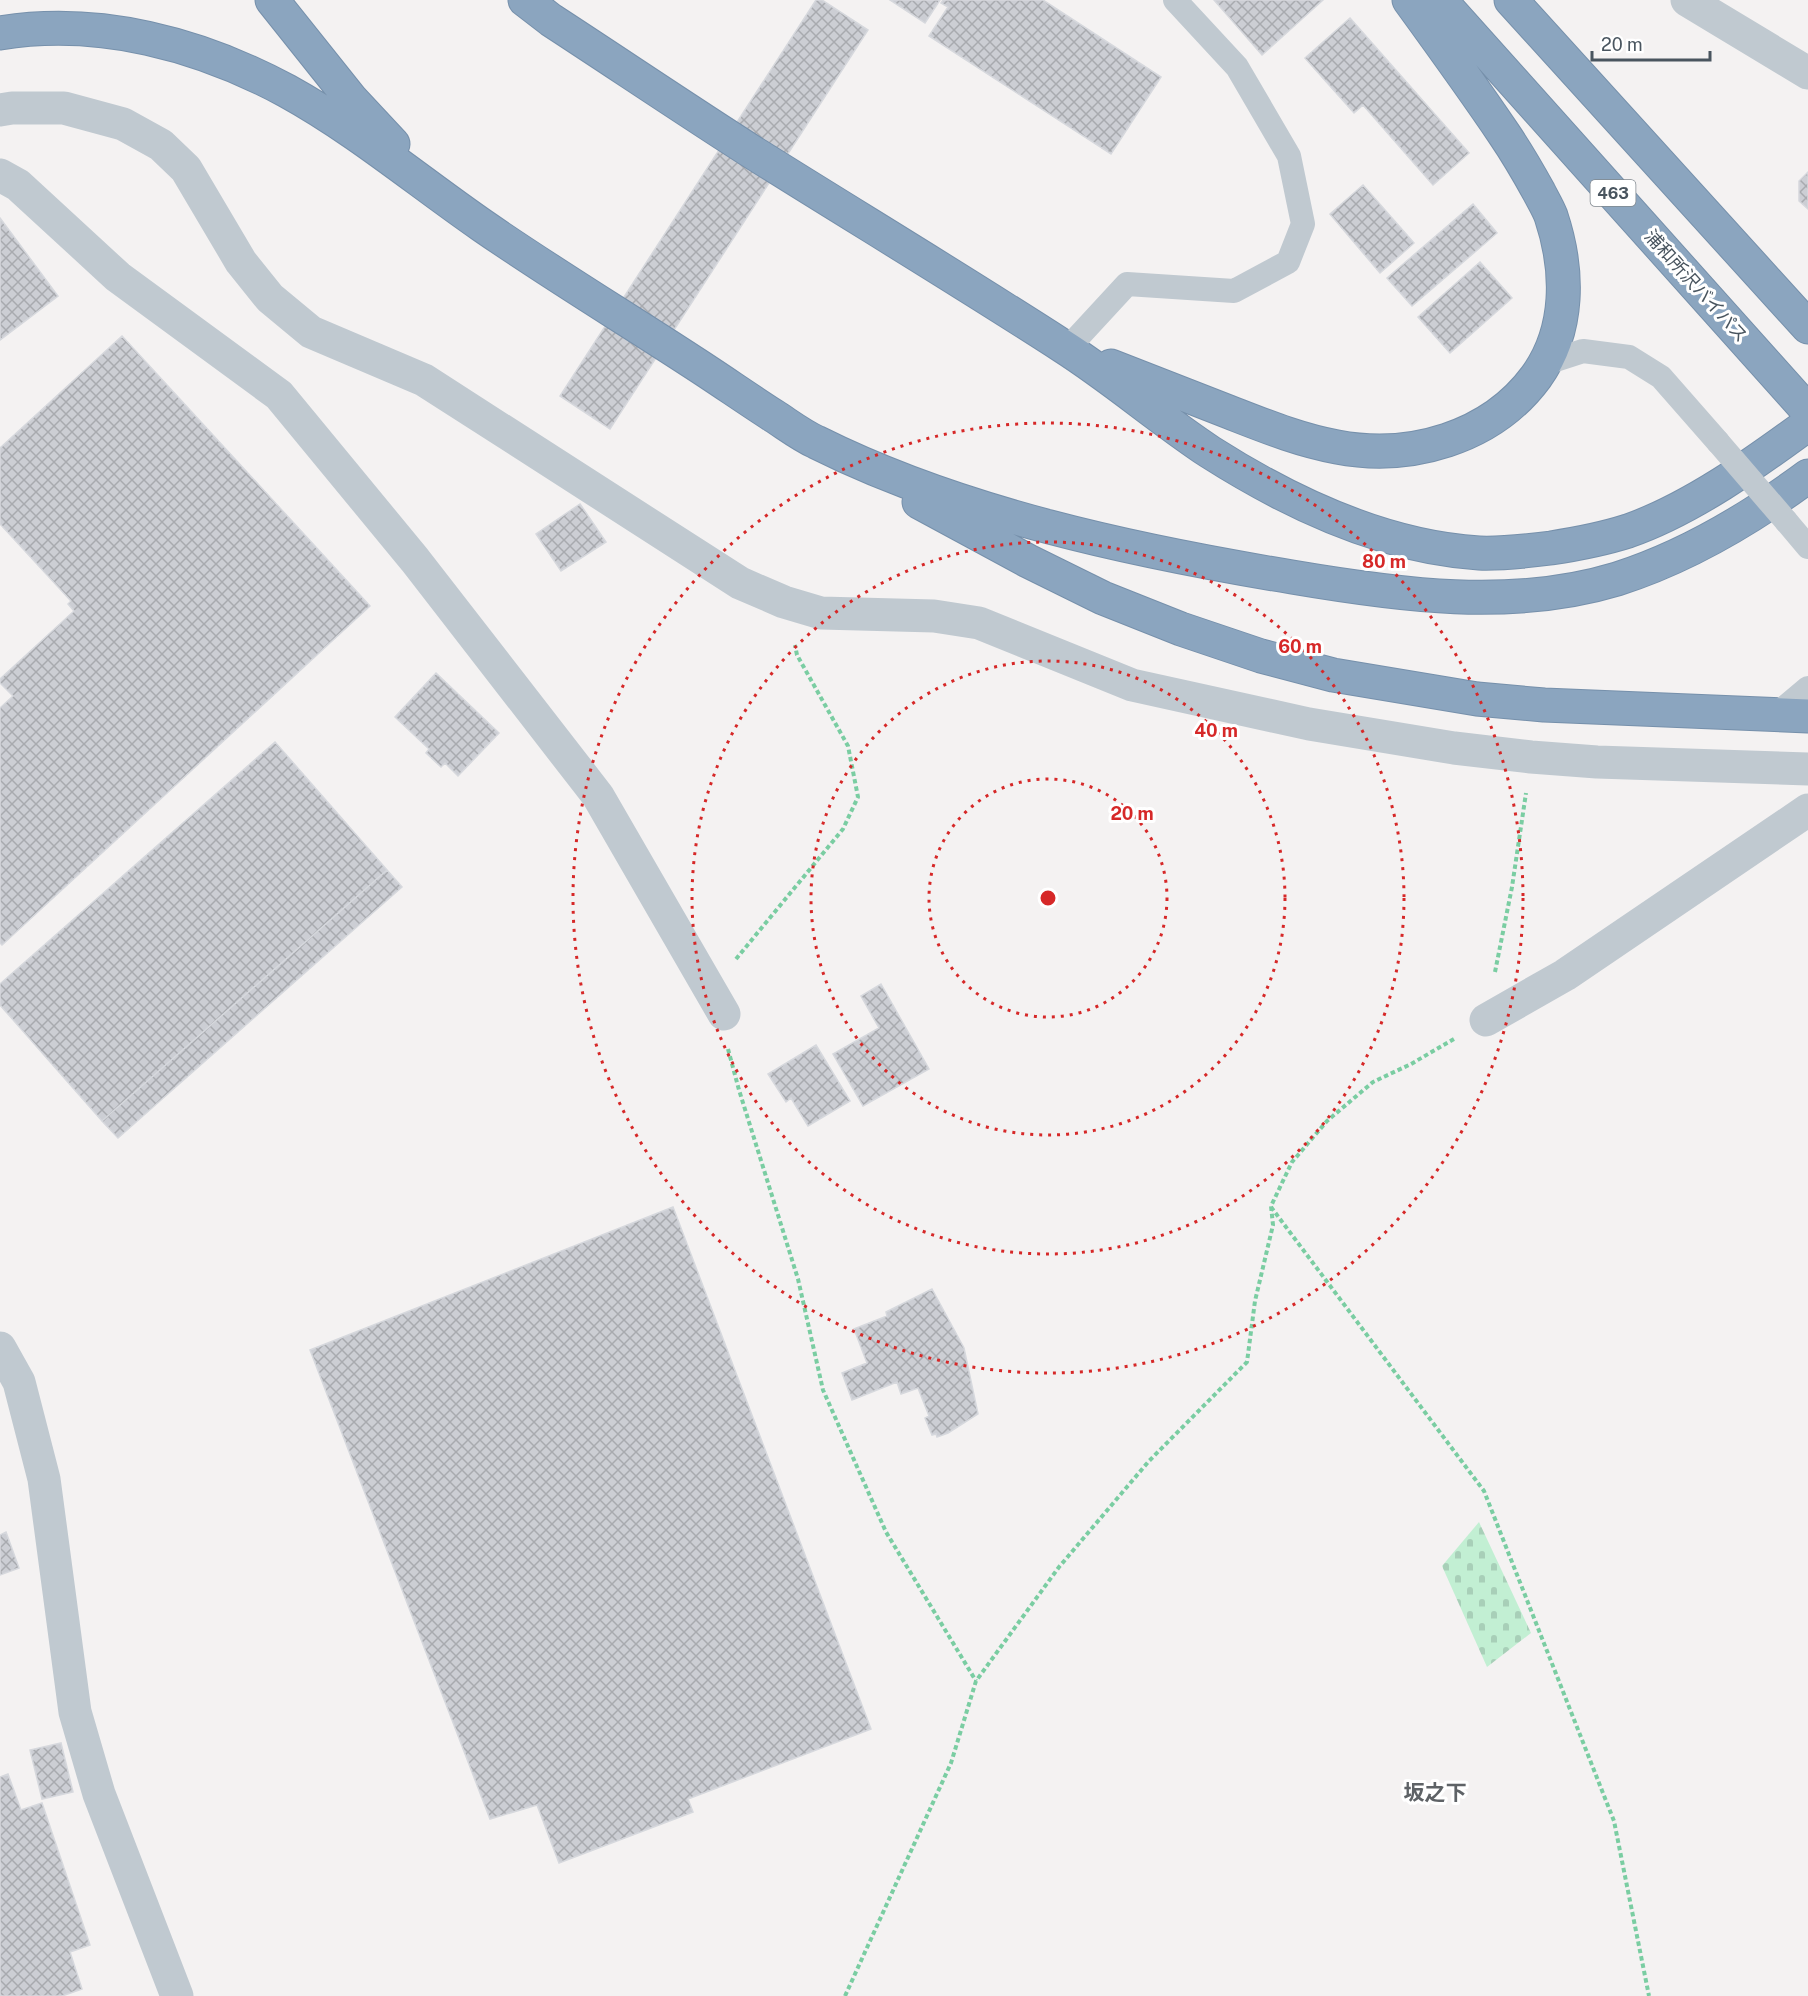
<svg xmlns="http://www.w3.org/2000/svg" width="1808" height="1996" viewBox="0 0 1808 1996" font-family="'Public Sans','Noto Sans JP',sans-serif">
	<style>
		.cemetery { fill: url(#cemetery-stones) }
		.building { fill: url(#building-cross-hatch); stroke: #d6d8dd; stroke-width: 1.5 }
		.lines { fill: none; stroke-linecap: round; stroke-linejoin: round }
		.highway-casing { stroke: #7690ab; stroke-width: 35 }
		.path { stroke: #7acda2; stroke-width: 4; stroke-dasharray: 4.5 3; stroke-linecap: butt }
		.lane { stroke: #c0c9d0; stroke-width: 24 }
		.street { stroke: #c0c9d0; stroke-width: 33 }
		.highway { stroke: #8ba5bf; stroke-width: 33 }
		.lane-bridge { stroke: #c0c9d0; stroke-width: 24 }
		.ring { fill: none; stroke: #d62828; stroke-width: 3; stroke-dasharray: 3 6 }
		.labels { text-anchor: middle; stroke-width: 6; stroke-linejoin: round; paint-order: stroke }
		.shield { fill: #fff; stroke: #80888f; stroke-width: 1.5 }
		.shield-label { font-size: 16px; font-weight: bold; fill: #49555f }
		.street-label { font-size: 18px; fill: #49555f; stroke: #fff }
		.quarter-label { font-size: 21px; font-weight: bold; fill: #5e6266; stroke: #fff }
		.centre { fill: #d62828; stroke: #fff; stroke-width: 3 }
		.ring-label { font-size: 18px; text-anchor: middle; font-weight: bold; fill: #d62828; stroke: #fff; stroke-width: 6; stroke-linejoin: round; paint-order: stroke }
	</style>
	<defs>
		<pattern id="cemetery-stones" width="16" height="16" patternUnits="userSpaceOnUse" patternTransform="scale(1.5)"><rect width="16" height="16" fill="#c2efd3"/><path d="M2 7V4a2 2 0 0 1 4 0v3zM10 15v-3a2 2 0 0 1 4 0v3z" fill="#a8cfb8"/></pattern>
		<pattern id="building-cross-hatch" width="8" height="8" patternUnits="userSpaceOnUse" patternTransform="scale(1.5)"><rect width="8" height="8" fill="#ccced4"/><path d="M0 0l8 8M0 8l8-8" fill="none" stroke="#a8aaaf"/></pattern>
	</defs>
	<rect width="100%" height="100%" fill="#f4f2f2"/>
	<path class="cemetery" d="M1479,1522L1531,1633L1487,1667L1442,1566Z"/>
	<path class="building" d="M816,0H822L868,30L610,429L560,396Z
		M890,0H940L925,23Z
		M943,0H1043L1161,77L1111,154L929,36L948,7L941,3Z
		M1214,0H1323L1262,55Z
		M1350,18L1469,153L1433,185L1363,105L1354,113L1305,58Z
		M1808,172V209L1799,201V181Z
		M1363,185L1414,243L1380,273L1330,214Z
		M1473,204L1497,233L1412,306L1387,278Z
		M0,218L58,296L0,340Z
		M1480,262L1512,298L1450,353L1418,317Z
		M122,336L370,606L2,945L0,943V708L13,696L0,683V679L74,611L68,604L71,601L0,524V448Z
		M580,504L606,542L561,571L536,534Z
		M436,673L499,733L458,776L445,763L441,767L426,753L429,749L395,717Z
		M275,742L387,870L102,1121L0,1005V984Z
		M387,870L402,887L118,1138L102,1121Z
		M881,984L929,1069L863,1106L833,1054L879,1028L861,996Z
		M816,1045L850,1101L808,1126L791,1098L786,1102L768,1074Z
		M673,1207L871,1729L688,1799L693,1812L559,1863L537,1805L490,1819L310,1350Z
		M932,1289L964,1348L978,1414L948,1433L937,1437L936,1434L932,1435L925,1418L929,1416L918,1388L901,1394L897,1382L852,1400L842,1373L867,1363L854,1329L887,1316L886,1312Z
		M6,1532L19,1568L0,1575V1535Z
		M61,1743L73,1792L42,1799L30,1750Z
		M8,1774L21,1810L42,1803L90,1945L70,1952L82,1989L62,1996H0V1777Z"/>
	<g class="lines">
		<g class="highway-casing">
			<path id="highway" d="M272,0L351,99L393,144
				M525,0L551,20C620,65 688,111 757,155C859,219 962,281 1064,347C1114,379 1160,419 1210,452C1290,503 1383,547 1479,553C1502,554 1527,551 1551,548C1577,544 1603,539 1628,531C1691,509 1755,463 1808,424
				M1440,0L1808,411
				M1511,0L1808,327
				M0,33C99,17 200,44 287,91C356,129 418,181 483,226C551,273 622,316 691,361C719,379 746,398 774,416C788,425 801,435 816,442C960,514 1134,551 1292,577C1398,595 1512,611 1617,579C1686,557 1750,519 1808,476
				M1111,366C1150,381 1190,397 1229,412C1265,426 1299,440 1337,447C1410,461 1491,438 1536,377C1570,330 1569,270 1551,216C1548,208 1543,200 1539,192C1528,172 1517,153 1504,134C1473,88 1441,44 1409,0
				M919,502L1028,561L1103,598L1181,629L1261,656L1333,675L1477,699L1544,705L1808,716"/>
		</g>
		<path class="path" d="M736,959L843,829L858,797L848,746L797,655L795,645
			M1495,972L1512,887L1526,793
			M728,1049L739,1090L798,1279L823,1390L886,1532L976,1681
			M1271,1207L1484,1491L1614,1821L1649,1996
			M845,1996L951,1763L976,1681L1059,1567L1149,1461L1247,1362L1255,1301L1273,1225L1271,1206L1292,1162L1327,1121L1373,1082L1411,1064L1454,1039"/>
		<path class="lane" d="M1067,349L1127,284L1234,291L1288,262L1303,224L1289,156L1237,67L1175,0
			M1546,363L1583,351L1629,357L1661,377L1718,442
			M1786,521L1808,547
			M1777,714L1808,688"/>
		<path class="street" d="M1687,0L1808,73
			M0,110L12,108H64L123,124L161,145L186,169L241,262L270,298L311,332L424,380L740,583L784,602L821,613L934,616L979,623L1132,685L1309,724L1454,748L1531,757L1597,762L1808,769
			M0,175L18,185L118,277L279,395L415,560L598,796L724,1014
			M1486,1020L1565,975L1808,810
			M0,1348L19,1382L44,1479L75,1712L99,1794L177,1996"/>
		<use href="#highway" class="highway"/>
		<path class="lane-bridge" d="M1718,442L1786,521"/>
	</g>
	<g class="ring">
		<circle cx="1048" cy="898" r="119"/>
		<circle cx="1048" cy="898" r="237"/>
		<circle cx="1048" cy="898" r="356"/>
		<circle cx="1048" cy="898" r="475"/>
	</g>
	<g class="labels">
		<rect class="shield" x="1590.5" y="180" width="45" height="26" rx="4.5"/>
		<g class="shield-label">
			<text x="1613" y="199">463</text>
		</g>
		<g class="street-label">
			<text transform="translate(1696 286) rotate(48)" y="6">浦和所沢バイパス</text>
		</g>
		<g class="quarter-label">
			<text x="1435" y="1800">坂之下</text>
		</g>
	</g>
	<circle cx="1048" cy="898" r="9" class="centre"/>
	<g class="ring-label">
		<text x="1384" y="568">80 m</text>
		<text x="1300" y="653">60 m</text>
		<text x="1216" y="737">40 m</text>
		<text x="1132" y="820">20 m</text>
	</g>
	<path d="M1592 51v9h118v-9" fill="none" stroke="#49555f" stroke-width="3"/>
	<text x="1601" y="51" font-size="18" fill="#49555f" stroke="#ffffff" stroke-width="4.5" paint-order="stroke">20 m</text>
</svg>
